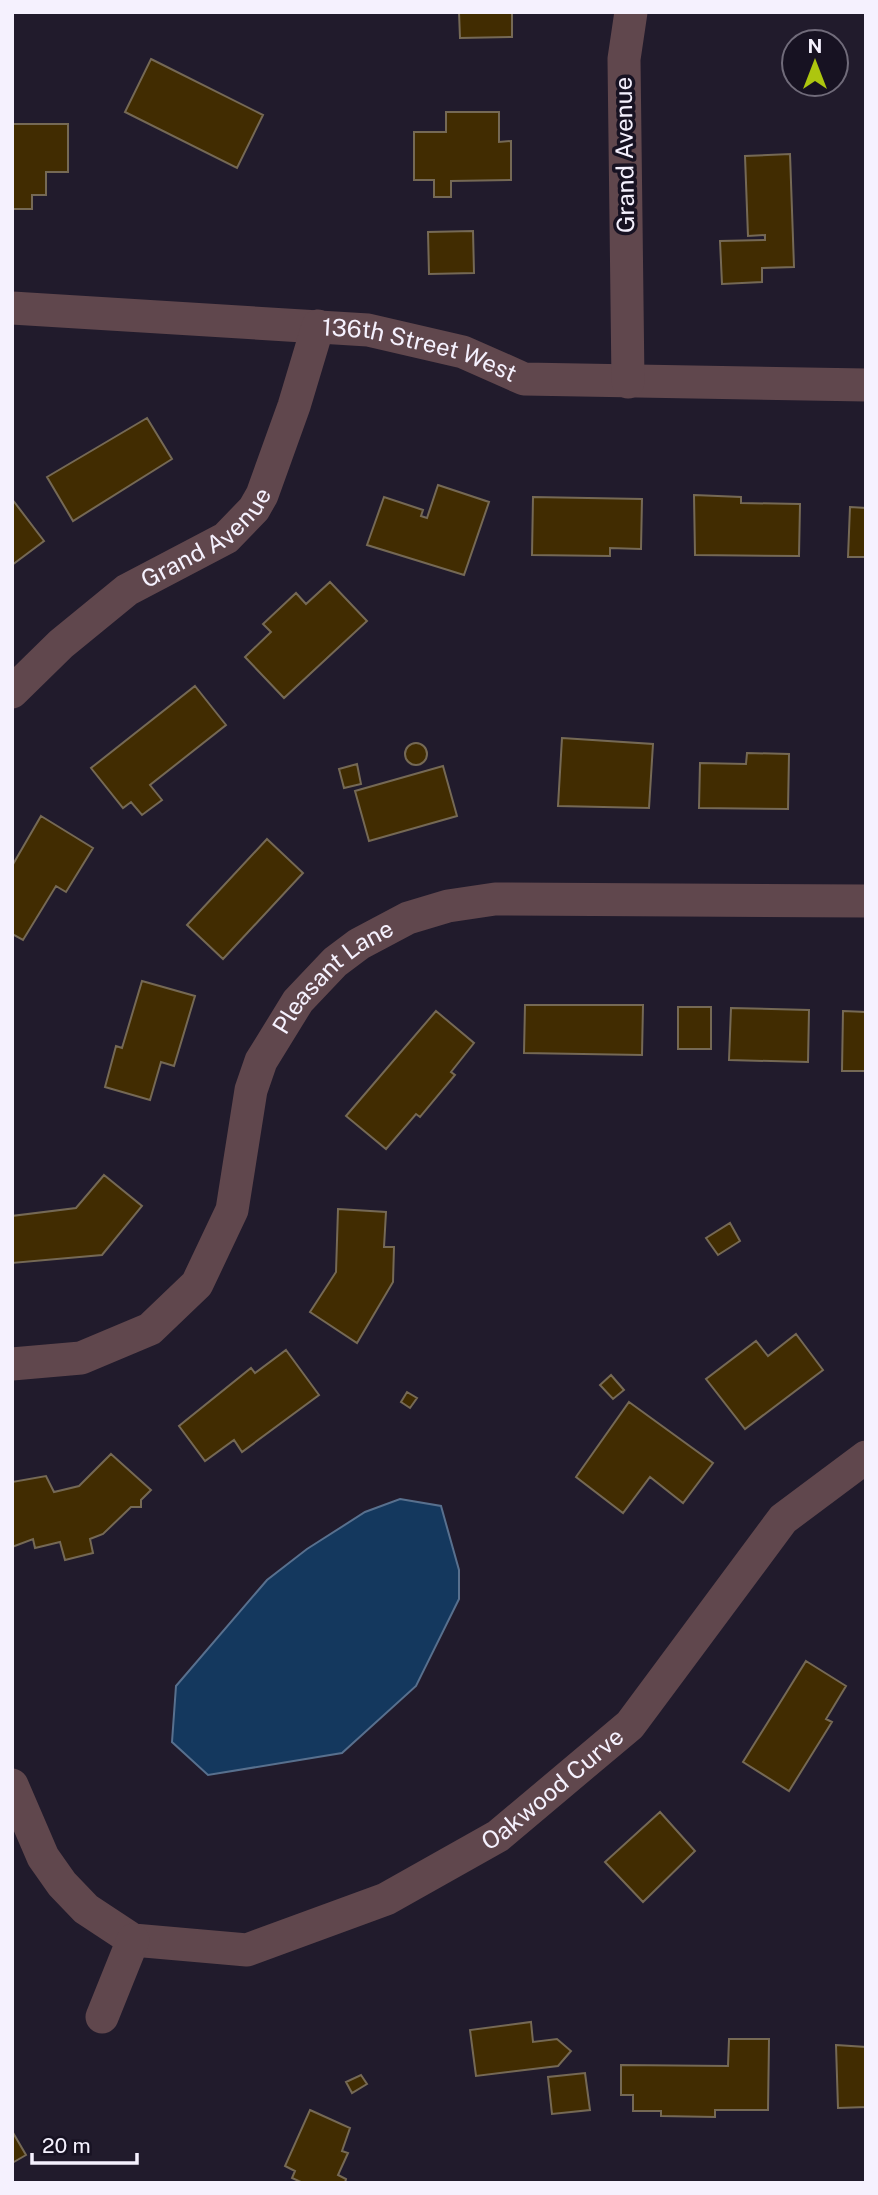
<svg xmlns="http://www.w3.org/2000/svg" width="878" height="2195" viewBox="0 0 878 2195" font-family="'Public Sans',sans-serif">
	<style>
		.water { fill: #14385e; stroke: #58708e; stroke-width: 2 }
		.building { fill: #412c01; stroke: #756955; stroke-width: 2 }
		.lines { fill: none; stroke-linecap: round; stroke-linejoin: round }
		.street { stroke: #60474d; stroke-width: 33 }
		.labels { text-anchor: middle; stroke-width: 7; stroke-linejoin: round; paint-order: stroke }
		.street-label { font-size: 24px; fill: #f5f1fe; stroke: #171222 }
	</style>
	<rect width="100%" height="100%" fill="#211b2c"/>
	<path class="water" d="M400,1499L441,1506L459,1570V1599L416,1686L342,1753L208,1775L172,1742L176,1686L267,1580L307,1549L365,1512Z"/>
	<path class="building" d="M459,12H512V37L460,38Z
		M151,59L263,115L237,168L125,112Z
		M446,112H499V142L511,141V180L451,181V197H434V180H414V132H446Z
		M12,124H68V172H46V195H32V209H12Z
		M790,154L794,267L762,268V282L722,284L720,241L765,240V235L748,236L745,156Z
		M473,231L474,273L429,274L428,232Z
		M147,418L172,459L73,521L47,477Z
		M438,485L489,502L464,575L367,545L384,497L423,510L421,516L427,518Z
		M694,495L741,497V503L800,504L799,556L695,555Z
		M533,497L642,499L641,549L610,548V556L532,555Z
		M12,499L44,541L12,565Z
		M850,507L866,508V557H848Z
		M330,582L367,621L284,698L245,657L271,632L263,624L296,593L306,604Z
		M195,686L226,725L150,785L162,800L142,815L131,802L123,808L91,768Z
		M562,738L653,744L649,808L558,806Z
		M405 754a11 11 0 1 1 22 0a11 11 0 1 1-22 0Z
		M747,753L789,754L788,809L699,808L700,763L746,764Z
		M357,764L361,784L344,788L339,769Z
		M443,766L457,816L369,841L355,791Z
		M41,816L93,848L66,892L56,886L23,940L12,934V866Z
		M267,839L303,873L223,959L187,925Z
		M142,981L195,996L174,1066L161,1062L150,1100L105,1087L116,1046L122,1048Z
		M525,1005H643L642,1055L524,1053Z
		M678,1007H711V1049H678Z
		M731,1008L809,1010L808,1062L729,1060Z
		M436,1011L474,1043L451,1072L455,1075L420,1117L416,1114L386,1149L346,1116Z
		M843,1011L866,1012V1071H842Z
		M104,1175L142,1206L102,1255L12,1263V1216L76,1208Z
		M338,1209L386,1212L384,1247H394L393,1282L357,1343L310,1312L336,1272Z
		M730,1223L740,1241L718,1255L706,1238Z
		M796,1334L823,1370L745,1429L706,1379L756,1341L768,1356Z
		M286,1350L319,1395L242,1452L234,1440L205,1461L179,1426L251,1368L255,1373Z
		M611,1375L624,1390L613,1399L600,1385Z
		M407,1392L417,1398L410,1408L401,1402Z
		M629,1402L713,1463L683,1503L650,1477L623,1513L576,1477Z
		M111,1454L151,1490L141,1500V1507H131L103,1534L90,1539L93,1553L65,1560L60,1542L35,1548L33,1539L12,1547V1482L46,1476L54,1492L79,1486Z
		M806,1661L846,1686L826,1719L832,1722L789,1791L743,1762Z
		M660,1812L695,1851L643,1902L605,1862Z
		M531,2022L533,2042L557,2039L571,2051L558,2066L476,2076L470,2030Z
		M729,2039H769L768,2110H715V2117L661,2116V2111H633V2095H621V2065L728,2066Z
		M836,2045L866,2047V2107L838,2108Z
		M585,2073L590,2110L552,2114L548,2077Z
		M361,2075L367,2084L352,2093L346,2082Z
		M310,2110L350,2128L342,2151L348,2153L338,2175L346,2179L345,2183H303L292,2178L295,2171L285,2166Z
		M12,2131L26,2155L12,2163Z"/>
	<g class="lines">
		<g class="street">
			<path id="s1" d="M12,308L368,330L463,352L524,379L866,385"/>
			<path d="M628,382L624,59L631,12"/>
			<path id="s2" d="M12,692L61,644L127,590L226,538L254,509L262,495L294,406L318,326"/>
			<path id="s3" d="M12,1364L81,1358L150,1329L197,1284L232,1210L251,1090L261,1061L298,1001L335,962L359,944L408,918L448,906L495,899L866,901"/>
			<path id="s4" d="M12,1785L43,1857L62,1884L86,1909L133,1940L247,1950L386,1899L498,1836L630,1725L783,1519L866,1457"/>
			<path d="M102,2017L133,1940"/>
		</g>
	</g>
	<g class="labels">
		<g class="street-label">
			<text transform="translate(625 155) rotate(-91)" y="8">Grand Avenue</text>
			<text dy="8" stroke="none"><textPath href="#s1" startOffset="411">136th Street West</textPath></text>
			<text dy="8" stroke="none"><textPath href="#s2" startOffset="250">Grand Avenue</textPath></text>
			<text dy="8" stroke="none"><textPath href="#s3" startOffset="556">Pleasant Lane</textPath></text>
			<text dy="8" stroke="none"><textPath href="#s4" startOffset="665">Oakwood Curve</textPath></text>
		</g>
	</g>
	<rect width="878" height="2195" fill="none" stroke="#f5f1fe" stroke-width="28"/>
	<g transform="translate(815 63)"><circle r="33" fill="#171222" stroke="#706b7a" stroke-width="2"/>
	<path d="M0-5L12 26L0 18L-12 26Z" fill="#adc60f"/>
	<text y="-10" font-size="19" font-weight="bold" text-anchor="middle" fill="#f5f1fe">N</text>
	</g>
	<path d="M32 2153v10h105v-10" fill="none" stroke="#f5f1fe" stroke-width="3.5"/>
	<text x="42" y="2153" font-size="21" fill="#f5f1fe" stroke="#171222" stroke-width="5" paint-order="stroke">20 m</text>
</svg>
